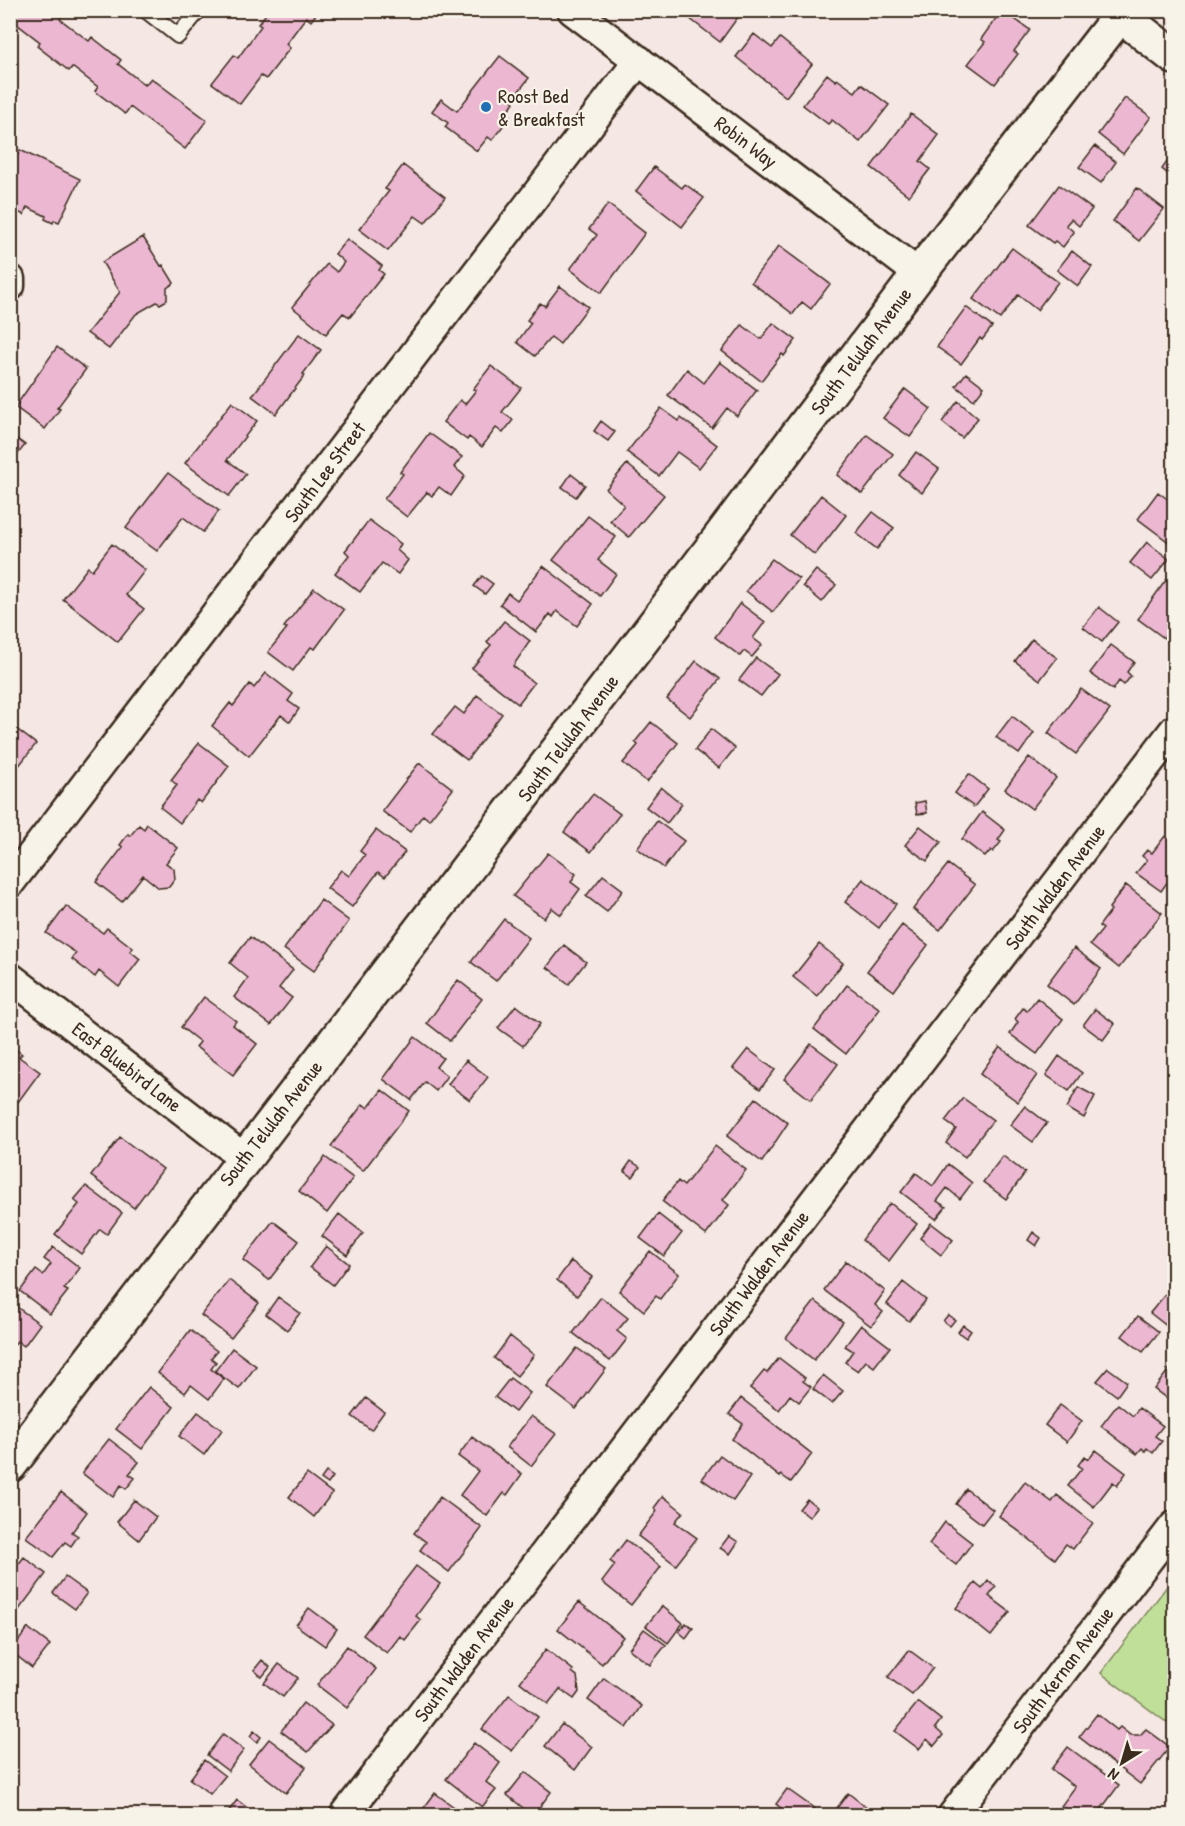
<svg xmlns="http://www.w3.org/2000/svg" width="1185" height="1826" viewBox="0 0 1185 1826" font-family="'Patrick Hand',sans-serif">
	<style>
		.green { fill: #c0e099; stroke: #7e855c; stroke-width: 1.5 }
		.building { fill: #ebb7d1; stroke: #3b2a1e; stroke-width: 1.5 }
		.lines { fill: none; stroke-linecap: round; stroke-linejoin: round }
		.service-casing { stroke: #3b2a1e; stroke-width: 18 }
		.minor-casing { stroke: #3b2a1e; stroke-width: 33 }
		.tertiary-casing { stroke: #3b2a1e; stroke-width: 38 }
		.secondary-casing { stroke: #3b2a1e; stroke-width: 38 }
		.service { stroke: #f7f3e8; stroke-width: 14 }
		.minor { stroke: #f7f3e8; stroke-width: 28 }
		.tertiary { stroke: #f7f3e8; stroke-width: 33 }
		.secondary { stroke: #f7f3e8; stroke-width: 33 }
		.poi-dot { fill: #1f6fb2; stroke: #f7f3e8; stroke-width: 2 }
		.labels { text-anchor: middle; stroke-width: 4.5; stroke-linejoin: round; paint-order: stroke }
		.poi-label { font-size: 20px; fill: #3b2a1e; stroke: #f7f3e8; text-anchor: start }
		.street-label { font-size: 20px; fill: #3b2a1e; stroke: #f7f3e8 }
	</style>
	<rect width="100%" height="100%" fill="#f5e7e3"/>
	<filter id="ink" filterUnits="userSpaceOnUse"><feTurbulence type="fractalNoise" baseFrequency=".0167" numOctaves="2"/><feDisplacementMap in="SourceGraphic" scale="12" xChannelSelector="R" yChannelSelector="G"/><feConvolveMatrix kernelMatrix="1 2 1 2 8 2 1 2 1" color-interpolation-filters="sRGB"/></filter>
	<g filter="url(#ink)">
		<path class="green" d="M1174,1577V1728L1101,1673Z"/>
		<path class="building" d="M21,10H56L63,15L60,19L89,41L92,37L121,60L118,64L145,85L151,78L207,120L185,149L130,107L125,114L95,91L98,87L72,67L69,71L37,46L40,42L13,21Z
			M269,10H319L311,21L306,17L286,44L290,48L266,79L261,76L240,104L212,83L234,55L238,58L261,26L258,24Z
			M687,10H743L720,42L685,15Z
			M942,10H958L952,18Z
			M1002,10L1030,30L1014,51L1018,54L995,84L968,64L985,42L981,39Z
			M754,34L772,48L780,38L812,64L786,97L736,57Z
			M500,56L529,78L512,100L514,102L506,114L510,117L492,140L488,137L477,151L445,127L448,123L432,111L441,99L457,111Z
			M827,74L836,81L837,79L855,92L861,84L889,105L860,142L832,120L828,124L803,105Z
			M1125,98L1151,117L1123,154L1098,134Z
			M911,114L939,135L920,161L930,169L909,196L871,167Z
			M1095,146L1116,162L1101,183L1079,167Z
			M20,150L80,179L59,222L54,220L53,223L45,219L46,216L27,207L24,215L10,208V170Z
			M1174,152V179L1162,169Z
			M403,165L445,197L425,223L415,216L388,251L359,229L389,191L385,189Z
			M654,167L682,188L685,184L704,198L682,227L636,191Z
			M1059,185L1092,209L1079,226L1071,219L1066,225L1074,232L1063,247L1055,241L1053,243L1029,225Z
			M1137,188L1164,209L1139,241L1113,221Z
			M608,204L645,233L601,293L570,269L597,235L589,229Z
			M143,237L161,266L163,265L174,283L167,288V300L160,304L157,302L136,314L109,349L87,333L120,292L102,262Z
			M347,239L382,266L379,270L384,274L350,317L343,313L326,334L292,307L327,264L337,272L344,262L335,254Z
			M779,246L830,284L811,309L802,302L793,314L751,282Z
			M1012,248L1058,282L1037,310L1018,295L1000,319L973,299Z
			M1072,251L1092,267L1078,286L1057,270Z
			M560,286L588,307L560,344L551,337L535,356L517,342L531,323L527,320L540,303L545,306Z
			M966,307L992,327L982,340L980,338L961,364L937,347Z
			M773,323L796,340L784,356L782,354L761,381L722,351L742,325L761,339Z
			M299,334L321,350L303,374L305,375L276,414L252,396Z
			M57,347L86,369L57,408L60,409L45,429L15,407Z
			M720,362L757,390L737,416L727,408L712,428L668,395L687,369L704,383Z
			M491,366L521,388L502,412L513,420L503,433L496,428L482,447L469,437L467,440L443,422L460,400L465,404L476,390L473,389Z
			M966,373L984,387L974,400L956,386Z
			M905,389L931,409L910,437L883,418Z
			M958,401L978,418L962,438L942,422Z
			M232,402L257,421L227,460L246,474L229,496L185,463Z
			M661,408L679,421L681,418L717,445L699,468L677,452L659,476L627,452Z
			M601,421L615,432L608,441L594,431Z
			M429,433L462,457L454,467L465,476L451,496L439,487L432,496L427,492L407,517L384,499L403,474L400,472Z
			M10,434L25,445L10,464Z
			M867,435L893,454L862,494L837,475Z
			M916,452L939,469L922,493L899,475Z
			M627,464L664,495L629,537L610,521L624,505L606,489Z
			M168,473L219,511L203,532L183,517L157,551L126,528Z
			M571,474L585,485L576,497L562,487Z
			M1158,492L1174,504V546L1138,519Z
			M821,495L846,515L815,555L790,535Z
			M873,512L894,528L877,549L856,533Z
			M588,516L616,537L598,560L616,574L600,596L553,560Z
			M369,520L401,544L397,550L408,560L398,574L382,563L360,592L335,573L349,555L345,551Z
			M1147,542L1169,559L1152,580L1130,563Z
			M112,544L145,570L126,595L144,609L118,642L63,599L88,567L92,570Z
			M772,559L799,579L773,612L746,591Z
			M543,566L593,604L577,626L557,611L553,617L550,614L536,632L500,604L508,593L517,600Z
			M816,570L836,585L822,602L803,586Z
			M482,576L493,584L485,594L474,586Z
			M1166,580L1174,587V624L1164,638L1138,619Z
			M314,588L344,610L315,649L311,647L293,671L268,652L287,628L284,627Z
			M740,603L765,622L753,638L762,645L752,657L744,651L740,656L715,637Z
			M1099,607L1118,622L1102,642L1083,627Z
			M504,621L530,641L513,666L534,683L518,704L472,668L491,645L487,642Z
			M1032,639L1057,658L1040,680L1015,661Z
			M1111,645L1134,662L1127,672L1131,676L1124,685L1119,681L1113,690L1090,673Z
			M756,658L778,674L761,696L739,680Z
			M696,661L720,679L690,717L667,699Z
			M266,673L293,694L288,701L299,709L290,722L281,715L249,756L212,726L230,703L233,706L250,684L254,688Z
			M1081,689L1110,710L1076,754L1048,733Z
			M477,695L502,714L467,760L433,734L455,707L464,714Z
			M1012,716L1034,733L1019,754L996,737Z
			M651,722L678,743L647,782L623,763L638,745L635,742Z
			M10,724L36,744L10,777Z
			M711,729L735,748L719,768L695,750Z
			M199,743L229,766L201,803L197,800L180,823L160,807L177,785L171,780Z
			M1029,757L1056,778L1032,809L1005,789Z
			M419,763L453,789L429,820L423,815L410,832L382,811Z
			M969,774L988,789L974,807L955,793Z
			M661,787L682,804L667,823L646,807Z
			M593,794L620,814L591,852L564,832Z
			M925,801L927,813L917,814L915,803Z
			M982,812L1005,830L998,840L1001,842L993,852L991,850L985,857L962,839Z
			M657,821L684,841L664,868L637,848Z
			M147,824L178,848L166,863L174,869L175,879L169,887L159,888L143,875L122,902L96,882L123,847L120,845L128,834L130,836L139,825L144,829Z
			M920,826L941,842L927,861L905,845Z
			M376,830L405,852L385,877L378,872L352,907L327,888L341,870L349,876L365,855L360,851Z
			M1165,836L1174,844V873L1161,891L1136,873L1147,860L1142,856L1147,850L1152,853Z
			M548,853L576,874L571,882L580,889L561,915L552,908L544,918L513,896Z
			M948,864L975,885L940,930L913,909Z
			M603,875L623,890L607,912L586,896Z
			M863,879L896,904L879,928L845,902Z
			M1126,885L1162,913L1119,968L1090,945L1103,929L1099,926L1111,910L1109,908Z
			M321,900L349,921L314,971L284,949Z
			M66,906L103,933L107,928L133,948L130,951L140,959L119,987L99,971L95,977L72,959L76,953L46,933Z
			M504,919L529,938L496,981L471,962Z
			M902,925L928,945L894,991L867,971Z
			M250,937L293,970L279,988L292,998L271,1025L234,997L248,978L230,963Z
			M819,944L843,963L817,996L793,977Z
			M564,945L586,962L569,984L547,967Z
			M1074,948L1101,969L1074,1005L1047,984Z
			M458,980L482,999L450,1041L427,1023Z
			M847,985L880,1009L846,1054L814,1029Z
			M204,997L236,1021L233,1025L257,1044L233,1075L196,1047L200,1042L181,1027Z
			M1037,998L1063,1019L1037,1054L1010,1034L1018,1022L1015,1019L1023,1008L1027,1011Z
			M516,1005L540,1024L523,1046L498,1028Z
			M1095,1009L1115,1024L1103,1040L1083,1025Z
			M415,1037L443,1058L436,1067L447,1076L436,1091L425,1082L411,1100L383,1079Z
			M811,1044L838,1064L811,1100L784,1079Z
			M10,1045L22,1054L19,1057L40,1072L18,1102L10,1096Z
			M1000,1047L1037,1075L1018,1102L980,1074Z
			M748,1049L775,1070L760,1089L733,1068Z
			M1059,1056L1082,1073L1069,1091L1046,1075Z
			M466,1060L488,1077L470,1100L448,1084Z
			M1078,1087L1095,1096L1084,1118L1067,1108Z
			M382,1090L409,1111L363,1171L331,1146L363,1104L368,1108Z
			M756,1098L788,1123L762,1162L727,1136Z
			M963,1098L993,1120L965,1157L946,1143L956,1129L945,1121Z
			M1025,1106L1047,1123L1033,1142L1010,1125Z
			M120,1137L163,1169L134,1208L91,1176Z
			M715,1146L746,1170L723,1200L729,1205L706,1235L662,1201L678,1181L684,1186Z
			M1003,1156L1025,1173L1006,1199L983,1182Z
			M325,1157L353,1178L327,1213L299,1191Z
			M631,1161L640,1167L633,1177L624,1171Z
			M948,1164L972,1183L960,1199L947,1188L937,1201L946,1207L936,1219L901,1192L916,1173L933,1186Z
			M86,1186L122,1213L107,1234L100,1229L81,1254L55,1234L79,1204L74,1200Z
			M890,1203L917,1224L889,1261L862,1240Z
			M339,1214L363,1233L347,1255L322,1236Z
			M658,1214L682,1233L664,1256L640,1238Z
			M273,1221L299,1241L269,1280L243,1260Z
			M931,1223L953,1240L941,1255L920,1238Z
			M1033,1232L1041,1238L1036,1246L1028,1240Z
			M1174,1235V1248L1168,1243Z
			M326,1246L349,1264L333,1285L310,1267Z
			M53,1247L80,1268L64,1289L68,1291L50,1314L20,1291L36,1270L43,1275L51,1264L44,1259Z
			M650,1251L679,1274L660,1299L656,1296L644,1311L619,1291Z
			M571,1261L592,1277L577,1296L557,1280Z
			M846,1261L885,1291L875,1305L883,1312L871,1326L824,1290Z
			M229,1280L259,1303L231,1338L201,1315Z
			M903,1282L926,1300L909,1321L887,1304Z
			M1168,1291L1174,1296V1326L1172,1330L1150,1313Z
			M278,1297L300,1313L287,1330L266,1314Z
			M601,1297L628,1318L617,1331L627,1339L610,1361L573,1333Z
			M815,1301L843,1322L814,1360L786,1338Z
			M10,1302L40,1324L24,1346L17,1341L10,1350Z
			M948,1315L955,1320L950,1326L943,1321Z
			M1138,1316L1159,1332L1143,1352L1122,1336Z
			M861,1325L890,1347L874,1367L866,1361L858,1371L845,1362L853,1351L845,1346Z
			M963,1325L971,1331L966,1338L958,1332Z
			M190,1330L217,1351L211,1358L216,1362L211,1369L224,1379L209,1399L191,1385L185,1393L158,1373Z
			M510,1336L534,1355L517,1376L494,1358Z
			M232,1348L256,1366L239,1389L215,1371Z
			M577,1348L606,1369L576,1409L547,1387Z
			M779,1358L805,1378L803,1381L811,1387L799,1402L790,1395L779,1410L750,1388L764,1371L767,1373Z
			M1174,1363V1404L1154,1389Z
			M1108,1368L1127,1382L1117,1396L1097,1381Z
			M823,1375L843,1391L832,1404L813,1389Z
			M510,1378L530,1393L515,1412L495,1397Z
			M149,1387L174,1407L142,1449L116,1429Z
			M366,1398L384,1412L371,1430L352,1416Z
			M741,1398L812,1454L791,1482L781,1475L780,1477L732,1439L743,1424L729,1414Z
			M1118,1404L1133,1416L1139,1408L1163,1426L1155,1436L1162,1441L1153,1453L1147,1448L1145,1451L1142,1448L1137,1454L1101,1426Z
			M1060,1405L1082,1421L1067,1442L1045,1425Z
			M198,1412L222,1430L204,1455L179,1436Z
			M531,1416L556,1434L531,1466L507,1447Z
			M472,1437L522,1474L507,1495L504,1493L487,1516L460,1495L478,1471L458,1456Z
			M109,1439L139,1462L129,1474L135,1478L126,1489L121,1485L113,1497L82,1473Z
			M1096,1450L1126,1473L1117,1486L1113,1482L1094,1507L1068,1486L1082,1468L1078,1465L1085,1456L1089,1459Z
			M720,1455L750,1477L733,1501L702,1479Z
			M326,1472L333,1477L328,1484L321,1479Z
			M307,1474L332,1493L314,1517L289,1497Z
			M1025,1482L1052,1502L1057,1495L1093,1523L1073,1549L1066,1544L1055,1559L999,1516Z
			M966,1489L993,1510L982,1524L956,1504Z
			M61,1492L87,1512L72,1532L78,1536L71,1546L65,1542L53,1557L26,1537Z
			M663,1496L683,1512L675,1522L697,1538L676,1565L638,1536L657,1511L654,1508Z
			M440,1497L482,1528L449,1572L420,1550L426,1542L414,1533Z
			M807,1499L817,1507L809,1517L799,1509Z
			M134,1500L156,1517L139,1540L117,1522Z
			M945,1522L972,1543L956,1565L929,1544Z
			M729,1536L738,1542L730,1554L720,1548Z
			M626,1540L661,1567L631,1605L602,1582L615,1565L610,1561Z
			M24,1557L46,1574L18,1611L10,1605V1569L13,1571Z
			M416,1566L440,1584L416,1616L421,1620L405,1640L400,1636L387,1653L363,1635Z
			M65,1577L87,1593L75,1609L53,1593Z
			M988,1581L996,1587L989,1596L1010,1612L991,1636L956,1608L975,1583L982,1589Z
			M579,1602L623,1637L602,1664L558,1629Z
			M662,1606L683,1623L668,1643L646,1626Z
			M309,1608L337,1629L325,1646L296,1625Z
			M686,1623L693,1628L686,1638L679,1632Z
			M28,1628L50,1645L32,1668L11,1651Z
			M644,1629L666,1645L650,1665L629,1649Z
			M347,1646L376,1669L347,1708L317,1685Z
			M546,1649L573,1670L572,1672L577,1676L579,1692L574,1699L560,1689L548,1704L520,1682Z
			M909,1650L933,1668L912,1695L888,1677Z
			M262,1660L270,1667L262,1677L254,1670Z
			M279,1664L298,1678L283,1697L264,1683Z
			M604,1678L642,1706L627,1728L588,1700Z
			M509,1695L538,1717L512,1751L482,1729Z
			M10,1696L16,1700L10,1708Z
			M918,1702L941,1720L935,1728L943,1735L934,1746L927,1739L919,1749L895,1731Z
			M303,1703L332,1725L308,1752L281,1731Z
			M1097,1714L1117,1730L1120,1727L1130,1735H1140L1146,1729L1170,1747L1140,1784L1079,1737Z
			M562,1724L592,1747L575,1770L545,1746Z
			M254,1731L261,1737L257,1742L250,1736Z
			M223,1734L244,1750L228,1771L207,1755Z
			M269,1739L306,1767L286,1793L249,1764Z
			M474,1743L500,1763L486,1782L496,1790L482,1807L446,1779Z
			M1068,1747L1119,1785L1096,1816H1074L1061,1806L1075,1787L1051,1769Z
			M204,1760L225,1776L210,1794L190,1779Z
			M525,1772L551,1792L533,1816L507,1795Z
			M787,1789L815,1809L811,1816H791L776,1804Z
			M435,1793L462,1813L460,1816H418Z
			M848,1793L870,1810L866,1816H831Z
			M237,1800L258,1816H225Z"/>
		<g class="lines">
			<g class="service-casing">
				<path id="service" d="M145,10L178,36L199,10"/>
			</g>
			<g class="minor-casing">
				<path id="minor" d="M572,10L919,274
					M10,279V286
					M10,883L639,60
					M10,977L244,1158
					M344,1816L1174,730
					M952,1816L1174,1526"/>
			</g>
			<g class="tertiary-casing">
				<path id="tertiary" d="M10,1465L650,630L919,274L1124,10"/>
			</g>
			<g class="secondary-casing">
				<path id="secondary" d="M1114,10L1174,57"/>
			</g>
			<use href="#service" class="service"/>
			<use href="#minor" class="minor"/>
			<use href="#tertiary" class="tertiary"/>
			<use href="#secondary" class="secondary"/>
		</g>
	</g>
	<circle class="poi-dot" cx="486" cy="107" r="6"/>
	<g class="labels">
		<g class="poi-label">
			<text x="498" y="103">Roost Bed<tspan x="498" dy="23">&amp; Breakfast</tspan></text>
		</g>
		<g class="street-label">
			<text transform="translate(746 142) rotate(37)" y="7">Robin Way</text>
			<text transform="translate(861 351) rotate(-53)" y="7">South Telulah Avenue</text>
			<text transform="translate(325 472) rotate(-53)" y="7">South Lee Street</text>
			<text transform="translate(568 738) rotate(-53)" y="7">South Telulah Avenue</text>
			<text transform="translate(1055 887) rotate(-53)" y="7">South Walden Avenue</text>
			<text transform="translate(127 1067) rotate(38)" y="7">East Bluebird Lane</text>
			<text transform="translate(271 1123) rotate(-52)" y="7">South Telulah Avenue</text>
			<text transform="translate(759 1273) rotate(-53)" y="7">South Walden Avenue</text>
			<text transform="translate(464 1659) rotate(-53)" y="7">South Walden Avenue</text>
			<text transform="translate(1063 1670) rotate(-53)" y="7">South Kernan Avenue</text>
		</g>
	</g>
	<rect width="1185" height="1826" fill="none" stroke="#f7f3e8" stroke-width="36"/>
	<rect x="18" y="18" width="1149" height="1790" fill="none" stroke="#3b2a1e" stroke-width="2" filter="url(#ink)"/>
	<g transform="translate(1122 1763) rotate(217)" stroke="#f7f3e8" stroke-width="4.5" paint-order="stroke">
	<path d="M0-4.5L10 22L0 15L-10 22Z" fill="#3b2a1e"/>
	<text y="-9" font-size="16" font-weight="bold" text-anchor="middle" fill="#3b2a1e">N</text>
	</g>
</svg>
